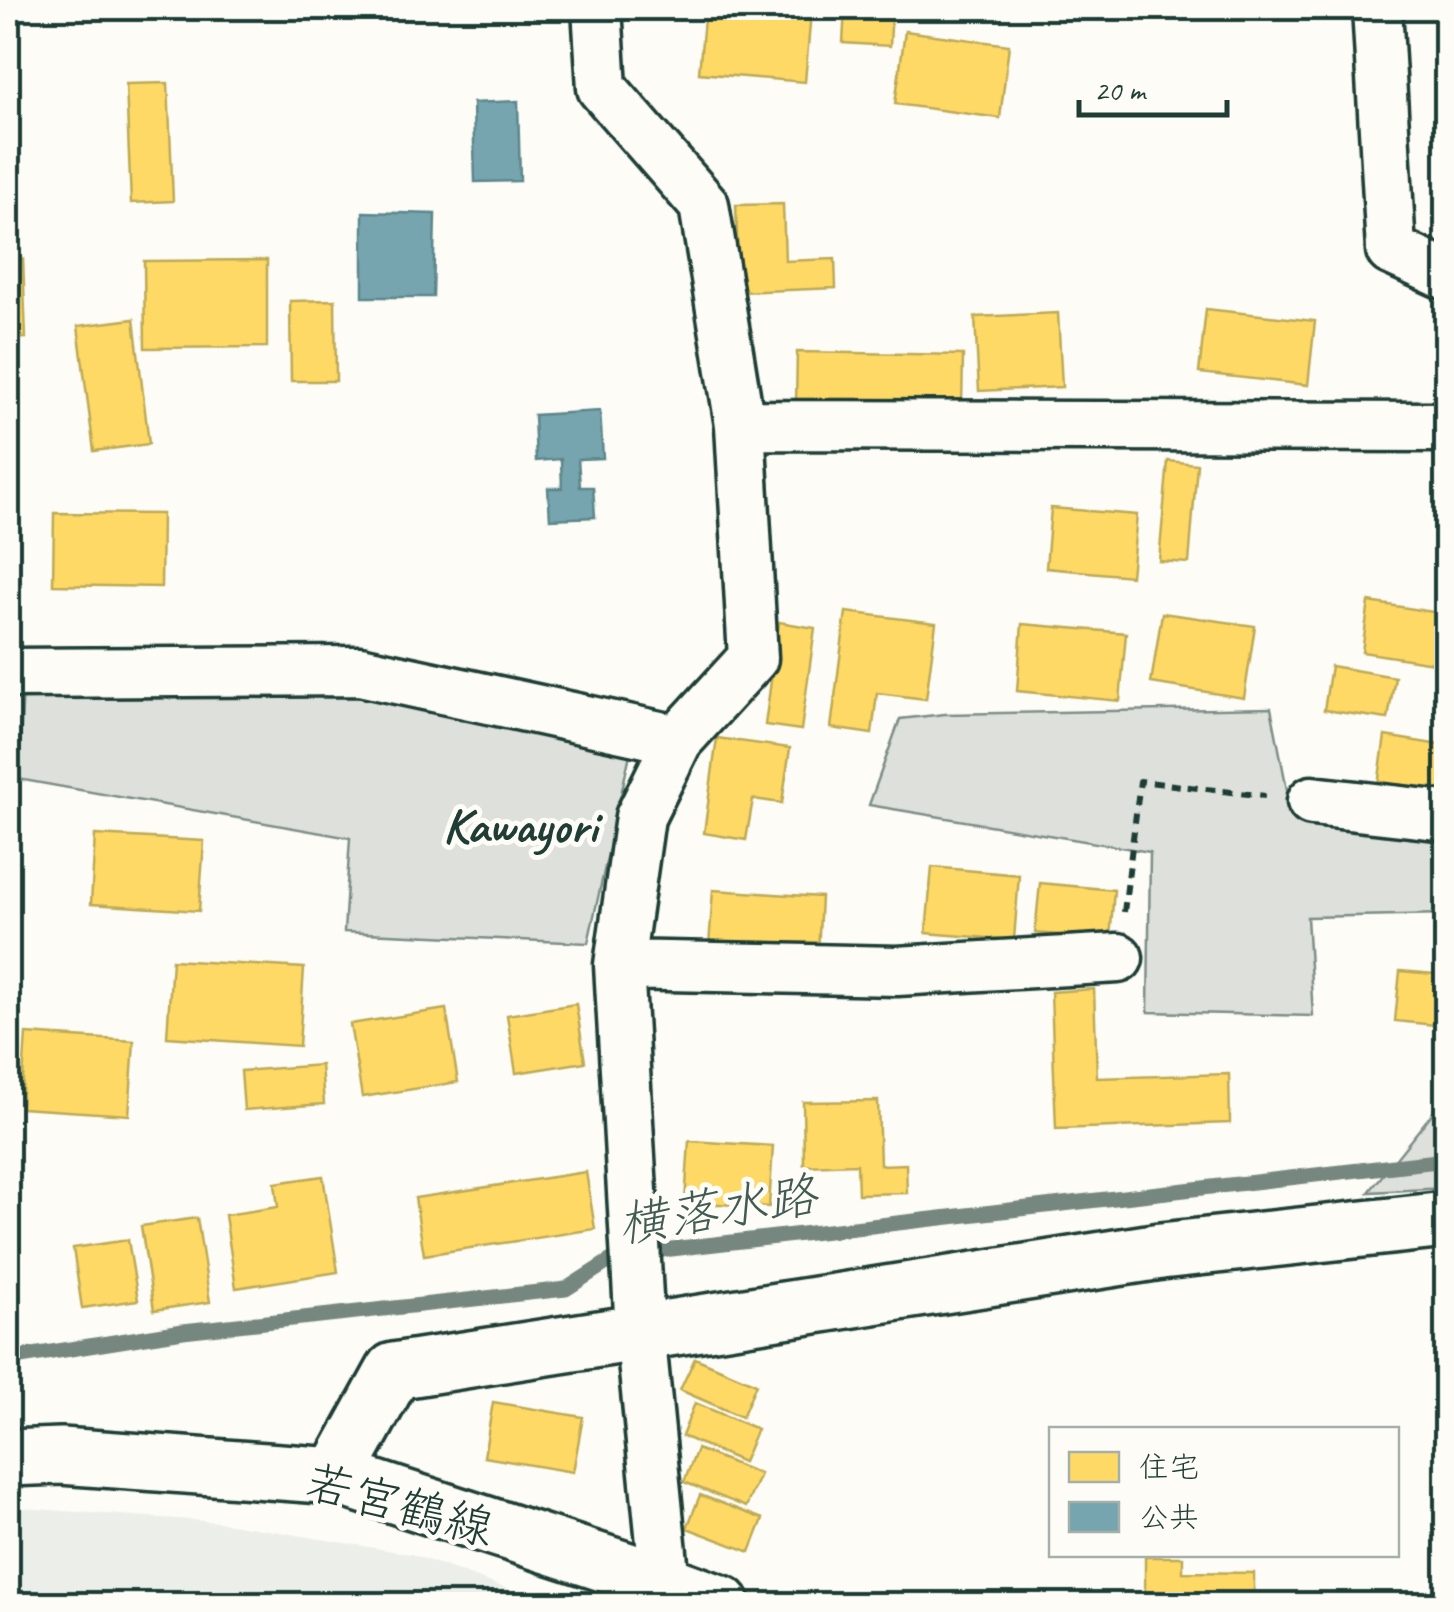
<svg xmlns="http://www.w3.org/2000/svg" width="1454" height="1612" viewBox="0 0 1454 1612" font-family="Caveat,'Klee One',sans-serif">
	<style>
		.built { fill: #eceee9 }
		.green { fill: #dde0db; stroke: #7e8e88; stroke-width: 2.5 }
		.homes { fill: #ffd966; stroke: #bcaa57; stroke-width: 2.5 }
		.public { fill: #76a5af; stroke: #5c868a; stroke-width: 2.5 }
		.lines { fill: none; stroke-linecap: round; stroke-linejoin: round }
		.stream { stroke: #75877f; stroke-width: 15 }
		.street-casing { stroke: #1f3d34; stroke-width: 55 }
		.secondary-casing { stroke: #1f3d34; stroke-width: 62 }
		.path { stroke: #1f3d34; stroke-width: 6; stroke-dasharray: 10 8; stroke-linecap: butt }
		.street { stroke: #fdfcf7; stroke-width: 48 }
		.secondary { stroke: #fdfcf7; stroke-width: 55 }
		.labels { text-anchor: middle; stroke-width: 10; stroke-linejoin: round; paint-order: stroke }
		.street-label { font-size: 48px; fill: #1f3d34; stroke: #fdfcf7 }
		.neighbourhood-label { font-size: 50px; font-weight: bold; fill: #1f3d34; stroke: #fdfcf7 }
		.water-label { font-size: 50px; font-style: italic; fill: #435c53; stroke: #fdfcf7 }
	</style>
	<rect width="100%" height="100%" fill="#fdfcf7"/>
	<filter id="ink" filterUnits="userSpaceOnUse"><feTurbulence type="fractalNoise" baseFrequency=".01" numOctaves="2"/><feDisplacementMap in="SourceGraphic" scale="20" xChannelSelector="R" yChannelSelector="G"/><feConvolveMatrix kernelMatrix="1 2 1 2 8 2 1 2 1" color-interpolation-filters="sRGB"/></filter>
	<g filter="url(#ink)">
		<path class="built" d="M8,1507L219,1522L411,1554L549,1604H8Z"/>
		<path class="green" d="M357,682L630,754L588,943L344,932L350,838L18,779L23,689Z
			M1271,708L1291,810L1446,827V914L1307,917L1313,1016L1148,1012L1150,852L869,805L900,719L945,714Z
			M1446,1096V1188L1369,1192Z"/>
		<path class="homes" d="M705,8L811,12L805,82L699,73Z
			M845,8H892L890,46L843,43Z
			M905,31L1009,45L1000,118L895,104Z
			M168,83L173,201L131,203L126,84Z
			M783,204L785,261L835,259L836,288L739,292L736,205Z
			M8,259H23L26,338L8,339Z
			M267,260V347L145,348L144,261Z
			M335,300L336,381H291L290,301Z
			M1206,309L1315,321L1308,385L1199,373Z
			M1058,313L1062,387L979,391L975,317Z
			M134,319L149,444L94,451L78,326Z
			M797,352L963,355L962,407L796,404Z
			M1168,461L1197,464L1189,563L1159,561Z
			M1051,508L1137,515L1131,576L1046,568Z
			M54,513L162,514L161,587L53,585Z
			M1369,602L1446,614L1440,664L1362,652Z
			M846,612L936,623L926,699L877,693L872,734L831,728Z
			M1162,613L1255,626L1244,698L1151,683Z
			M779,622L815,628L801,730L765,725Z
			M1022,624L1126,633L1120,701L1017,691Z
			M1331,666L1395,677L1388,719L1324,710Z
			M1385,736L1446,746V804L1377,792Z
			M717,738L790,748L782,803L753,799L746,840L704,833Z
			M95,835L204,841L199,911L91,904Z
			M932,867L1019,875L1014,940L926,933Z
			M1040,883L1114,890L1110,939L1035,933Z
			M713,890L821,897L818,953L709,946Z
			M172,960L304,968L299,1046L167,1037Z
			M1400,971L1446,975V1026L1395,1021Z
			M1094,989L1097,1078L1229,1074L1230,1123L1056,1129L1051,992Z
			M576,1004L585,1062L516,1073L507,1015Z
			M446,1009L458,1082L362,1097L350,1024Z
			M26,1034L134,1041L129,1115L21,1108Z
			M321,1065L324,1104L244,1110L241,1071Z
			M878,1101L880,1165L906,1164L907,1193L858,1194L857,1164L804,1166L803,1102Z
			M689,1141L773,1146L769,1207L685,1202Z
			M586,1172L595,1229L424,1255L415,1198Z
			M323,1176L338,1272L236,1288L225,1215L278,1207L275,1183Z
			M197,1218L210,1302L154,1310L141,1226Z
			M128,1240L138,1300L82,1308L73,1248Z
			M695,1358L756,1384L742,1417L680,1390Z
			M493,1402L583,1417L573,1472L484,1457Z
			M695,1403L757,1429L743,1462L682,1436Z
			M697,1449L760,1474L746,1507L684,1482Z
			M700,1495L763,1519L750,1552L687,1528Z
			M1145,1557H1183V1572L1254,1573V1604H1145Z"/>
		<path class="public" d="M518,101L520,181L475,182L473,103Z
			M363,212L435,214L433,297H363Z
			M600,411L603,458L578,459L580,487H593L595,517L550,519L548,488H562L561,459L536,461L534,415Z"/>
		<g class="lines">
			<path class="stream" d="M8,1359L183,1331L566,1289L619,1255L1446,1160"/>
			<g class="street-casing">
				<path id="street" d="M597,8L602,88L704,205L740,425L753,658L678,740L640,817L619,965L640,1331L665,1583L660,1604
					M1377,8L1391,250L1446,275
					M740,425L1446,427
					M8,673L360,671L678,740
					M1312,801L1446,816
					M619,965L897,971L1118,958"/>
			</g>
			<g class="secondary-casing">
				<path id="secondary" d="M8,1458L61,1456L336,1476L665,1583L722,1604
					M336,1476L394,1371L1161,1251L1446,1220"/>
			</g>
			<path class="path" d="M1124,912L1140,781L1265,796"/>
			<use href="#street" class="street"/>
			<use href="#secondary" class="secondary"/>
		</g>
	</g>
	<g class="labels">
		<g class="street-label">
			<text transform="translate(400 1504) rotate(15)" y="17">若宮鶴線</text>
		</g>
		<g class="neighbourhood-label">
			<text x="520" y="842">Kawayori</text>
		</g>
		<g class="water-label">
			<text transform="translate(717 1208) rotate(-9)" y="18">横落水路</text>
		</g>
	</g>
	<rect width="1454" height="1612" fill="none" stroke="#fdfcf7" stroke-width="40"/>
	<rect x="20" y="20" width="1414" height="1572" fill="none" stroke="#1f3d34" stroke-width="4" filter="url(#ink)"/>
	<rect x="1049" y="1427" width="350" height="130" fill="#fdfcf7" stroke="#a4b0a9" stroke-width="2.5"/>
	<rect x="1069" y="1452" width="50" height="30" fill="#ffd966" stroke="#a4b0a9" stroke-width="2.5"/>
	<text x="1139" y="1477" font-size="30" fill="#1f3d34">住宅</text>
	<rect x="1069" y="1502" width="50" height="30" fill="#76a5af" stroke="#a4b0a9" stroke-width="2.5"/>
	<text x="1139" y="1527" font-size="30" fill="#1f3d34">公共</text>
	<path d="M1079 100v15h148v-15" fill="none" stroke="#1f3d34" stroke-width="5"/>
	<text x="1094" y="100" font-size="30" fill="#1f3d34" stroke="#fdfcf7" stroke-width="8" paint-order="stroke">20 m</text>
</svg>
